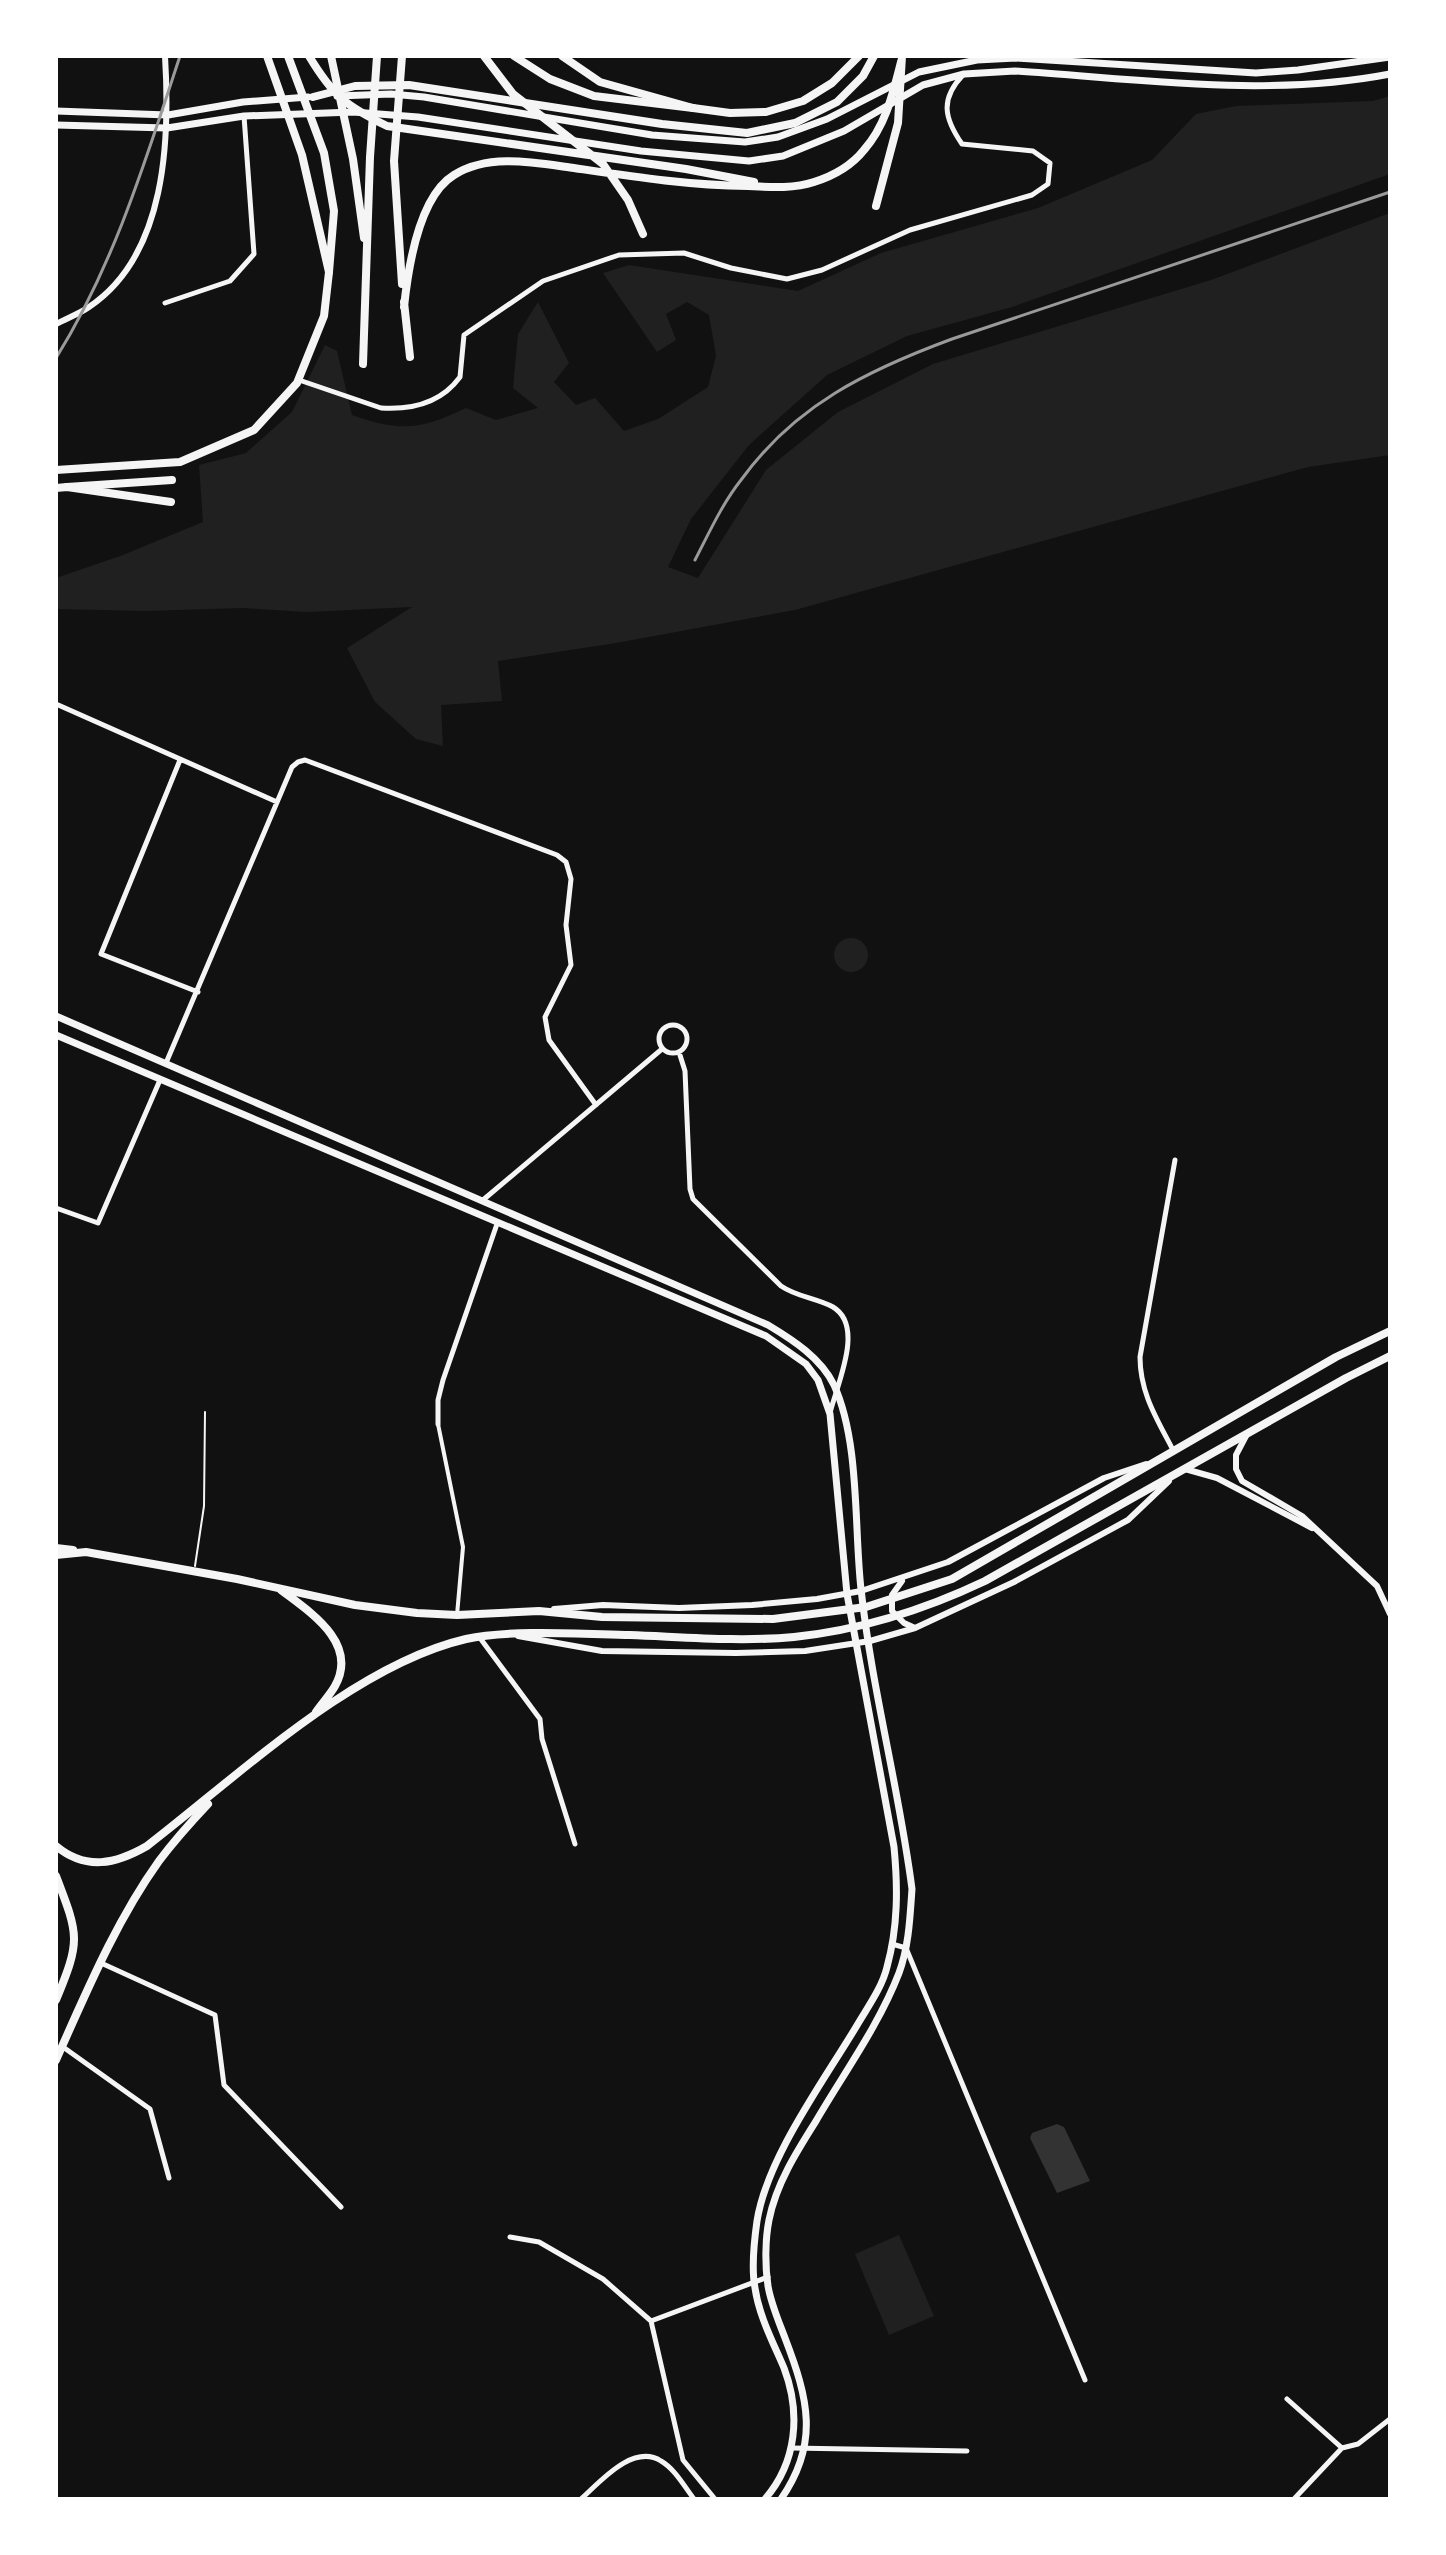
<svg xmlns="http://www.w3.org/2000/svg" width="1446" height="2555" viewBox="0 0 1446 2555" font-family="Helvetica,sans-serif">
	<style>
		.green { fill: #202020 }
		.water { fill: #333 }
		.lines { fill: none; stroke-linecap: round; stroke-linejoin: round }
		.service { stroke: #f5f5f5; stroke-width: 2 }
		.pedestrian { stroke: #f5f5f5; stroke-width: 4 }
		.minor { stroke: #f5f5f5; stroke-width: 5 }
		.tertiary { stroke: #f5f5f5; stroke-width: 6 }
		.secondary { stroke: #f5f5f5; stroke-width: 7 }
		.primary { stroke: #f5f5f5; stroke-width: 8 }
		.trunk { stroke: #f5f5f5; stroke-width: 8 }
		.rail { stroke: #9a9a9a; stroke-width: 3 }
	</style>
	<rect width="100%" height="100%" fill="#111"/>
	<path class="green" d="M1390,96V174L1012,307L907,336L827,375L749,445L691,519L668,567L698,578L766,470L838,412L933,364L1211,280L1390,213V455L1308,467L795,610L616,643L498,661L502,701L441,705L443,746L416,739L375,702L347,648L412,607L307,612L242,608L146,611L56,609V578L123,555L203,522L199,465L246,453L292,412L325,345L337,351L352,415C401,432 420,430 466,408L496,420L538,408L513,388L518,334L538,302L569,363L554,382L576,405L595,398L624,431L658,419L708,387L716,356L709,315L687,302L666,314L676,340L657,352L603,273L629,265L798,291L881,253L1038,208L1152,160L1196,114L1236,106L1373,101Z
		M834 955a17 17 0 1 1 34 0a17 17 0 1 1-34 0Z
		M899,2235L934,2316L889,2335L855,2254Z"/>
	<path class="water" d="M1057,2124L1064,2127L1090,2181L1057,2193L1030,2138L1032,2133Z"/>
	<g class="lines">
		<path class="service" d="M195,1566L204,1506L205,1412"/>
		<path class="pedestrian" d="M438,1424L463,1547L457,1615"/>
		<path class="minor" d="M165,303L230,281L254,254L244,116
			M299,380L381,408C412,410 441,403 460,377L464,335L543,281L619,255L684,253L731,268L787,279L822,270L910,230L1032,195L1048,184L1050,163L1033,151L962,144C944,118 940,99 963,75
			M56,704L277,802
			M180,760L101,954L198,992
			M659 1039a14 14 0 1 1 28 0a14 14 0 1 1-28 0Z
			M679,1052L685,1071L690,1189L693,1199L781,1286C797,1297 816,1298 833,1307C865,1326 837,1384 830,1413
			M166,1063L292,767L298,762L305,760L557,855L566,862L571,879L566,925L571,965L545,1017L549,1040L596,1105
			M483,1200L662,1049
			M56,1208L98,1223L160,1080
			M438,1424V1400L443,1380L497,1224
			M1173,1450C1157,1419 1140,1393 1140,1357L1175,1160
			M480,1638L540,1719L542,1739L575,1844
			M892,1944L906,1948L1085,2380
			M101,1963L215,2015L224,2085L341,2207
			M63,2047L150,2109L169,2178
			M510,2237L539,2242L603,2279L651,2321L683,2460L715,2499
			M651,2321L768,2277
			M1287,2399L1342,2448
			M791,2448L967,2451
			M581,2499C600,2482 633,2443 661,2461C675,2469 684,2486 694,2499
			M1294,2499L1342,2448L1358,2444L1390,2419"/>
		<path class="tertiary" d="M56,324C67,318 79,314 89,307C167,255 170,138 165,56
			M1246,1436L1236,1455V1469L1242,1481L1302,1516L1377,1586L1390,1614
			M1185,1469L1217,1478L1312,1528
			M902,1581L892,1595V1611L904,1623L915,1628
			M554,1609L603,1605L679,1608L752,1605L817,1599L861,1591L948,1562L1104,1478L1146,1464
			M518,1636L602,1651L736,1653L805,1651L870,1641L915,1628L1014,1582L1128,1520L1169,1481"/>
		<path class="secondary" d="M337,96L391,94L424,97L652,135L745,142L778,137L827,119L919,72L977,60L1016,58L1256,73L1298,70L1390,57
			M56,111L168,115L243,102L308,97
			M56,125L167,128L244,116L353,112L418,117L641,151L749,161L783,156L844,131L923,85L964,74L1015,71C1140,79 1266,98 1390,74
			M56,1016L768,1325C793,1340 821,1358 834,1385C860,1442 854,1527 861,1589C872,1690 899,1788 912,1889C910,1917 909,1946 899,1973C879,2025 844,2073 816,2121C797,2151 776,2184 769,2220C765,2240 765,2266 768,2286C771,2304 779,2322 785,2338C808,2398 820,2443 781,2499
			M56,1035L766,1336L806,1364L818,1380L830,1414L847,1594L894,1847C898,1888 898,1927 887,1967C882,1988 867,2008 856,2027C823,2082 767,2158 757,2221C754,2242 751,2267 755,2288C759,2316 773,2342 784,2368C801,2413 797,2462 765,2499"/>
		<path class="primary" d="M562,56L600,82L693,108L730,113L766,112L803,101L832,83L859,56
			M313,97L355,86L409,85L662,124L747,133L795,123L837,102L863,76L874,56
			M876,206L898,123L902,56
			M56,470L180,462L254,430L297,383L324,316L329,272L302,155L267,56
			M56,488L67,487L171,502
			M56,1548L73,1550
			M56,1555L86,1552L237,1579L355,1605L417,1613L457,1615L539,1611L602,1617L773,1619L866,1607L952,1579L1336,1357L1390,1331
			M281,1590C310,1612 359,1643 335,1686C330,1695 322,1703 316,1712
			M56,1846C86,1871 116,1864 147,1846C238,1776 354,1665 466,1639C511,1629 583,1634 630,1635C684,1637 740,1642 794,1637C861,1630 924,1610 985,1581L1346,1378L1390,1356
			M56,1876C79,1936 81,1940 56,2000
			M56,2060C86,1993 116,1921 159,1861C174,1841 191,1822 208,1804"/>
		<path class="trunk" d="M288,56L324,153L334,211L329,272
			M309,56C333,96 346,106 387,126L686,169L754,182
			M331,56L353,159L364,238
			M402,56L394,161L402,284
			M484,56L513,94L603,164L628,200L643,234
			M514,56L550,79L594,96L693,108
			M404,302L410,357
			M404,307C408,269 418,197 454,175C487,154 532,162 567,167C629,176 685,185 748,186C769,187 793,189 814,182C833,176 852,165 864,150C886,125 893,93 901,62
			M363,364L370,157L377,56
			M67,487L172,480"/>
		<path class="rail" d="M56,358C114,265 146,159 180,56
			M695,560C709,533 722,504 741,480C795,405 868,370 952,339L1390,192"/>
	</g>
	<rect width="1446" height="2555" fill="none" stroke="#ffffff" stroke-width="116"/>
</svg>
